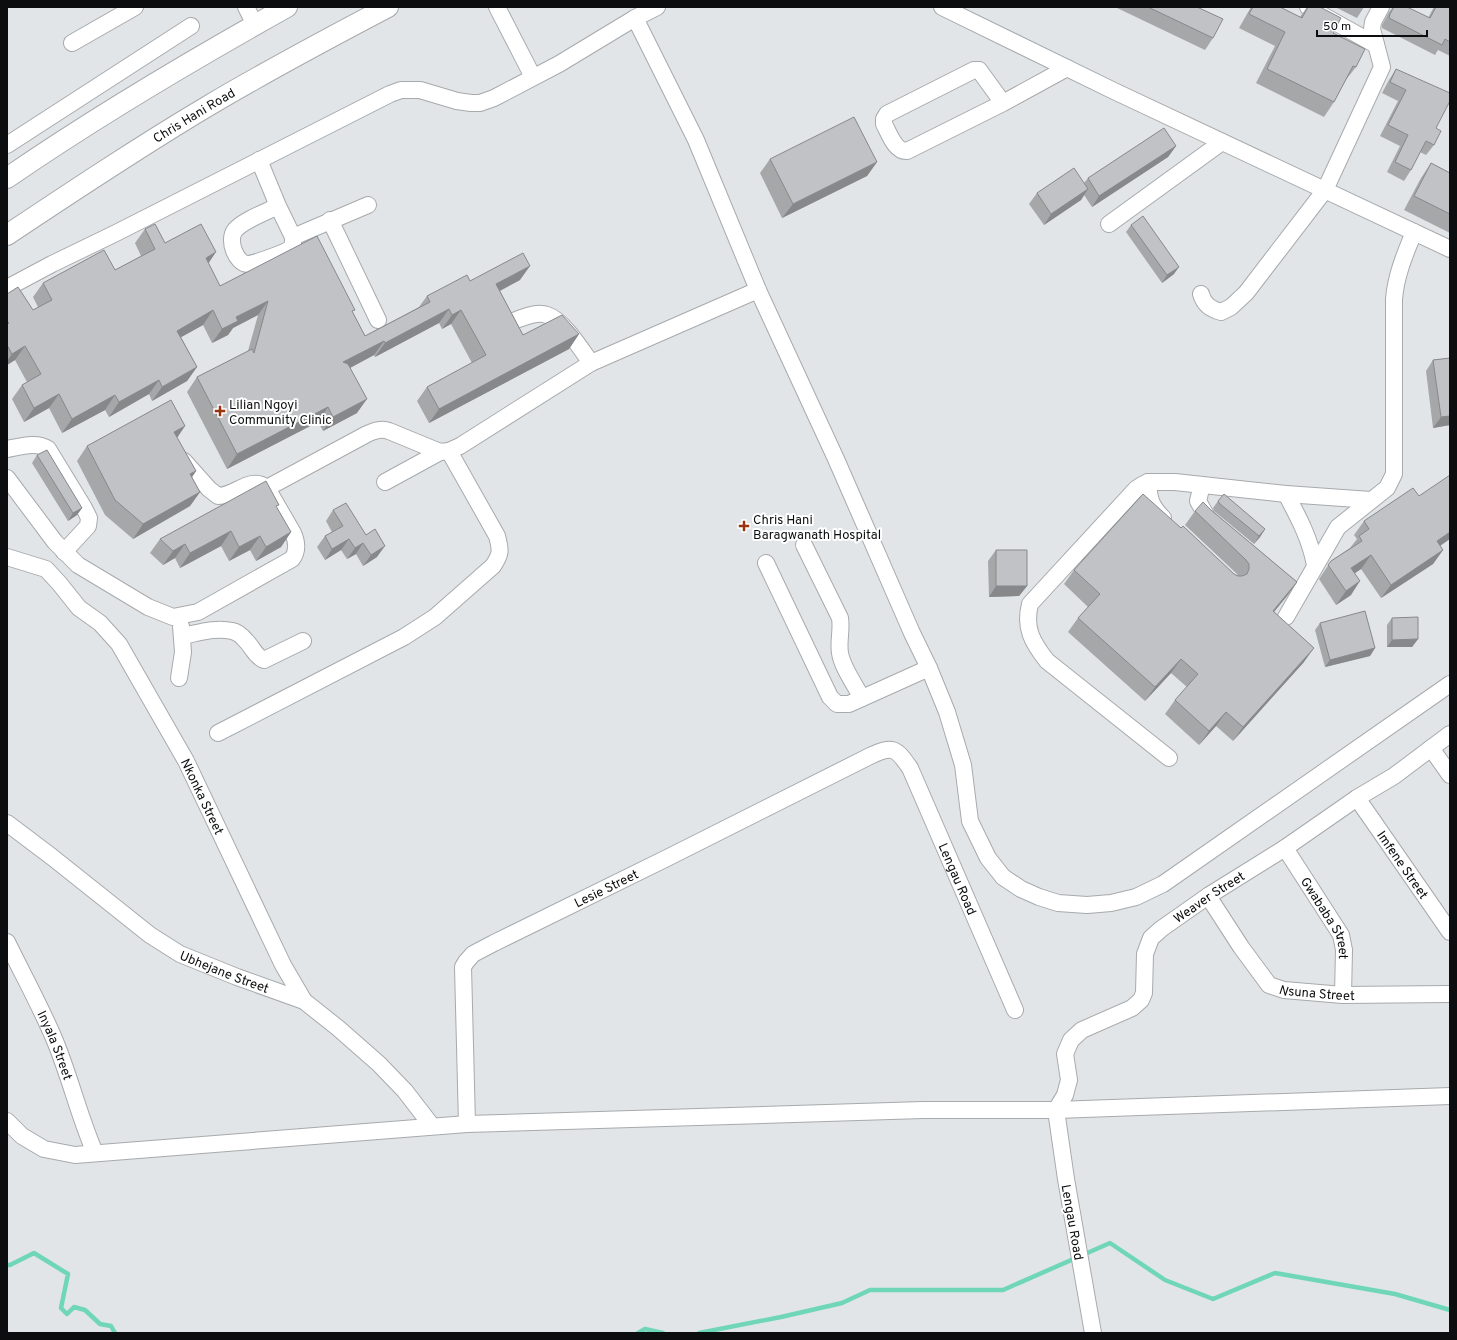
<svg xmlns="http://www.w3.org/2000/svg" width="1457" height="1340" viewBox="0 0 1457 1340" font-family="Overpass,sans-serif">
	<style>
		.lines { fill: none; stroke-linecap: round; stroke-linejoin: round }
		.stream { stroke: #70d6b8; stroke-width: 4.5 }
		.minor-casing { stroke: #a7aaac; stroke-width: 18 }
		.major-casing { stroke: #a7aaac; stroke-width: 22 }
		.minor { stroke: #fff; stroke-width: 16 }
		.major { stroke: #fff; stroke-width: 20 }
		.wall { fill: #a5a7a9 }
		.shaded-wall { fill: #86888a }
		.building { fill: #c0c2c5; stroke: #86888a }
		.poi-dot { fill: #9b340e; stroke: #fff; stroke-width: 1.5 }
		.labels { text-anchor: middle; stroke-width: 4; stroke-linejoin: round; paint-order: stroke }
		.street-label { font-size: 13px; fill: #0c0d0e; stroke: #fff }
		.poi-label { font-size: 13px; fill: #0c0d0e; stroke: #fff; text-anchor: start }
	</style>
	<rect width="100%" height="100%" fill="#e2e5e8"/>
	<g class="lines">
		<path class="stream" d="M7,1265H10L34,1253L68,1274L61,1308L67,1314L74,1307L85,1310L100,1324L111,1326L115,1333
			M638,1333L645,1329L663,1333
			M699,1333L781,1317L842,1303L870,1290H1003L1110,1243L1165,1280L1213,1299L1275,1273L1395,1294L1450,1310"/>
		<g class="minor-casing">
			<g id="minor">
				<path d="M246,7L255,25"/>
				<path d="M497,7L533,77"/>
				<path d="M942,7L1114,91L1450,249"/>
				<path d="M1308,7L1376,45"/>
				<path d="M635,18L696,140L758,290L836,459L912,633L929,668L947,712L963,765L970,821L988,858L1003,877L1021,889L1039,897L1058,903L1087,905L1111,903L1136,897L1163,884L1450,684"/>
				<path d="M72,43L135,7"/>
				<path d="M1003,103L979,70H974L887,114L884,119V124C889,133 895,152 907,151L1003,103L1067,68"/>
				<path d="M7,145L191,26"/>
				<path d="M259,160L278,206L293,237V246C291,247 290,249 288,250C284,253 253,264 248,264C236,264 227,240 235,230C244,220 266,212 278,206"/>
				<path d="M330,220L378,320"/>
				<path d="M1109,224L1222,142"/>
				<path d="M293,237L368,205"/>
				<path d="M7,288L52,264L116,233L390,94L401,90H420L457,101L471,103H480L494,98L559,64L635,18L657,7"/>
				<path d="M1201,294C1204,305 1211,309 1221,312L1231,307L1246,293L1325,190L1382,67L1372,29L1373,22L1381,7"/>
				<path d="M516,320C525,317 537,311 547,315C563,320 581,349 591,363L758,290"/>
				<path d="M7,449C19,447 37,441 48,449L84,508L89,518L88,526L64,552"/>
				<path d="M7,478L55,542L78,565L148,607L173,617L198,612L292,559C298,551 297,542 293,533L267,488C250,475 236,496 218,496L209,489L184,461"/>
				<path d="M385,482L440,452"/>
				<path d="M1148,482C1149,499 1151,506 1163,518"/>
				<path d="M1202,485L1198,501L1207,517L1213,523"/>
				<path d="M267,488L367,434C374,431 381,428 389,431L440,452L449,451L460,446L591,363"/>
				<path d="M1286,494C1299,518 1310,539 1315,565"/>
				<path d="M804,545L840,618C842,630 838,641 840,653C842,667 855,685 862,698"/>
				<path id="s1" d="M7,557L46,569L59,583L79,608L100,623L119,644L186,761L283,965L304,1001"/>
				<path d="M766,563L830,697L837,704H849L929,668"/>
				<path d="M1286,617L1338,527L1387,488L1394,474V299C1396,275 1405,254 1414,232"/>
				<path d="M182,636C198,633 216,627 232,631C238,632 243,637 247,642C253,648 255,656 264,660L303,641"/>
				<path d="M179,678L183,652L181,626"/>
				<path d="M218,733L404,637L435,617L493,566C501,554 501,551 497,536L449,451"/>
				<path d="M1431,748L1450,775"/>
				<path d="M1169,758L1047,661C1032,642 1024,628 1030,604L1136,489L1142,485L1148,482H1175L1286,494L1371,500"/>
				<path id="s2" d="M1357,798L1450,932"/>
				<path id="s3" d="M7,823L52,857L150,935L180,954L237,977L304,1001L338,1028L379,1064L405,1091L432,1126"/>
				<path id="s4" d="M1285,848L1341,935L1344,950L1343,995"/>
				<path id="s5" d="M1208,896L1241,947L1269,985L1284,990L1343,995L1450,994"/>
				<path id="s6" d="M7,942C23,975 41,1007 55,1041C70,1077 79,1116 95,1153"/>
				<path d="M7,1121L22,1136L44,1149L75,1155L467,1124L923,1110H1056L1450,1096"/>
				<path id="s7" d="M467,1124L463,967L466,962L473,954L494,943L667,858L870,756C893,745 896,748 910,768L1015,1010"/>
				<path id="s8" d="M1093,1333L1066,1179L1056,1110L1065,1095L1069,1080L1065,1054L1071,1040L1082,1030L1132,1008L1141,1000L1144,993L1145,954L1151,938L1161,929L1208,896L1285,848L1357,798L1394,776L1450,734"/>
			</g>
		</g>
		<g class="major-casing">
			<g id="major">
				<path d="M7,178C97,116 192,60 287,7"/>
				<path id="s9" d="M7,235C73,191 139,147 208,106C267,71 327,39 388,7"/>
			</g>
		</g>
		<use href="#minor" class="minor"/>
		<use href="#major" class="major"/>
	</g>
	<path class="wall" d="M1115,7H1197L1213,38L1205,50Z
		M1251,7H1280L1300,17L1307,7H1320L1333,33L1356,67L1345,81L1334,102L1324,117L1256,83L1275,46L1239,28Z
		M1335,7H1364L1357,18Z
		M1393,7H1407L1428,18L1434,7H1450V56L1438,50L1435,55L1382,28V25L1389,12Z
		M1396,69L1436,128L1434,145L1426,155L1420,152L1411,170L1404,181L1387,172L1400,146L1380,136L1398,101L1382,93L1389,80Z
		M1176,146L1168,157L1092,207L1084,195L1081,200L1044,225L1029,204L1037,193L1084,183L1088,178Z
		M770,159L877,162L867,176L782,218L760,173Z
		M1431,163L1450,173V233L1404,210L1421,178Z
		M1131,225L1174,274L1162,283L1126,232Z
		M145,229L165,243L208,263L220,286L353,313L365,336L419,307L427,296L470,281L520,280L500,291L523,335L579,334L569,349L429,423L417,401L427,387L472,363L451,324L442,329L439,323L375,357L374,355L350,368L357,413L323,431L318,422L227,469L187,392L197,377L248,351L258,315L233,328L228,335L212,343L203,325L181,337L197,367L187,381L152,401L149,394L109,417L105,410L62,433L49,408L24,422L12,399L22,385L27,382L15,360L7,365V294L33,310L38,307L33,297L43,283L115,270L141,256L135,243Z
		M1450,358V425L1433,428L1426,371L1433,360Z
		M177,438L196,471L192,477L200,492L190,506L133,539L105,515L77,461L87,446Z
		M37,455L82,508L77,515L68,521L32,463Z
		M1218,501L1265,529L1260,537L1254,544L1214,511L1213,508Z
		M277,508L291,532L281,547L256,561L250,550L229,561L221,546L180,568L175,558L163,565L150,553L160,539Z
		M333,510L377,557L363,566L356,554L347,559L341,550L325,560L317,547L325,536L332,532L326,521Z
		M1211,510L1297,582L1287,596L1274,612L1304,662L1233,741L1216,726L1199,745L1165,714L1175,700L1187,687L1171,673L1145,701L1068,632L1078,618L1088,607L1064,584L1074,570L1234,574L1238,576L1237,574L1185,525L1195,511Z
		M1364,521L1440,546L1443,550L1433,564L1381,598L1361,569L1355,573L1351,595L1336,605L1319,579L1331,561L1350,548L1357,539L1354,535Z
		M996,550L1027,586L1019,596L989,597L988,561Z
		M1392,618L1418,639L1412,647H1387V625Z
		M1320,623L1375,648L1370,656L1325,667L1315,630Z"/>
	<path class="shaded-wall" d="M1176,146L1168,157L1092,207L1099,196Z
		M877,162L867,176L782,218L793,204Z
		M1088,189L1081,200L1044,225L1051,214Z
		M216,252L206,267V258Z
		M530,266L520,280L486,298L496,284Z
		M1179,267L1174,274L1162,283L1167,275Z
		M268,301L258,315L233,328L228,335L212,343L222,329L236,317Z
		M449,309L439,323L375,357L385,343Z
		M213,310L203,325L167,345L177,331Z
		M461,310L451,324L442,329L452,315Z
		M579,334L569,349L429,423L439,409Z
		M384,341L374,355L333,377L343,362Z
		M25,346L15,360L7,365V361L12,354Z
		M197,367L187,381L152,401L162,387Z
		M159,380L149,394L109,417L119,402Z
		M59,394L49,408L24,422L34,408Z
		M115,395L105,410L62,433L72,419Z
		M367,399L357,413L323,431L333,417Z
		M328,407L318,422L227,469L237,454Z
		M1450,416V425L1433,428L1441,417Z
		M185,426L175,441L174,432Z
		M196,471L186,486L190,474Z
		M200,492L190,506L133,539L143,524Z
		M82,508L77,515L68,521L73,513Z
		M1265,529L1260,537L1254,544L1259,536Z
		M231,531L221,546L180,568L190,553Z
		M291,532L281,547L256,561L266,547Z
		M1450,532V539L1427,555L1437,541Z
		M260,536L250,550L229,561L239,547Z
		M349,539L341,550L325,560L332,549Z
		M363,543L356,554L347,559L355,548Z
		M185,544L175,558L163,565L173,551Z
		M385,546L377,557L363,566L371,555Z
		M1443,550L1433,564L1381,598L1391,585Z
		M1371,555L1361,569L1342,582L1351,568Z
		M1360,581L1351,595L1336,605L1346,591Z
		M1297,582L1287,596L1263,625L1273,611Z
		M996,586H1027L1019,596L989,597Z
		M1418,639L1412,647H1387L1392,640Z
		M1314,648L1304,662L1233,741L1243,727Z
		M1375,648L1370,656L1325,667L1330,660Z
		M1181,659L1171,673L1145,701L1155,687Z
		M1226,712L1216,726L1199,745L1209,731Z"/>
	<path class="building" d="M1148,7H1197L1223,19L1213,38Z
		M1253,7H1280L1302,18L1308,7H1320L1341,18L1333,33L1365,49L1356,67L1353,66L1334,102L1267,69L1285,32L1249,14Z
		M1394,7H1407L1430,18L1436,7H1450V42L1445,39L1442,45L1389,18L1390,14Z
		M1396,69L1450,93V101L1436,128L1441,131L1434,145L1426,141L1411,170L1395,162L1408,135L1388,125L1406,90L1390,82Z
		M854,117L877,162L793,204L770,159Z
		M1164,128L1176,146L1099,196L1088,178Z
		M1431,163L1450,173V214L1414,196Z
		M1074,168L1088,189L1051,214L1037,193Z
		M1143,216L1179,267L1167,275L1131,225Z
		M155,224L165,243L201,224L216,252L206,258L220,286L317,236L355,310L352,311L365,336L430,302L427,296L467,275L470,281L523,253L530,266L496,284L523,335L562,315L579,334L439,409L427,387L486,355L461,310L452,315L449,309L385,343L384,341L343,362L348,364L367,399L333,417L328,407L237,454L197,377L252,349L254,353L268,301L236,317L238,321L222,329L213,310L177,331L197,367L162,387L159,380L119,402L115,395L72,419L59,394L34,408L22,385L41,374L25,346L12,354L7,345V324L9,323L7,321V294L18,287L33,310L52,300L43,283L104,250L115,270L155,249L145,229Z
		M1450,358V416L1441,417L1433,360Z
		M171,400L185,426L174,432L196,471L190,474L200,492L143,524L115,500L87,446Z
		M47,450L82,508L73,513L37,455Z
		M1450,475V532L1437,541L1443,550L1391,585L1371,555L1351,568L1360,581L1346,591L1328,565L1331,561L1362,541L1359,536L1369,529L1364,521L1413,488L1419,496Z
		M266,481L279,505L276,506L291,532L266,547L260,536L239,547L231,531L190,553L185,544L173,551L160,539Z
		M1143,494L1181,528L1183,526L1234,574L1238,576H1242L1247,574L1249,569V564L1246,560L1195,511L1203,502L1211,510L1297,582L1273,611L1314,648L1243,727L1226,712L1209,731L1175,700L1198,674L1181,659L1155,687L1078,618L1100,594L1074,570Z
		M1224,494L1265,529L1259,536L1220,504L1218,501Z
		M346,503L366,535L375,529L385,546L371,555L363,543L355,548L349,539L332,549L325,536L343,526L333,510Z
		M996,550H1027V586H996Z
		M1365,611L1375,648L1330,660L1320,623Z
		M1418,617V639L1392,640V618Z"/>
	<g class="poi-dot">
		<path d="M218 405h4v4h4v4h-4v4h-4v-4h-4v-4h4z"/>
		<path d="M742 520h4v4h4v4h-4v4h-4v-4h-4v-4h4z"/>
	</g>
	<g class="labels">
		<g class="street-label">
			<text dy="5" stroke="none"><textPath href="#s9" startOffset="222">Chris Hani Road</textPath></text>
			<text dy="5" stroke="none"><textPath href="#s1" startOffset="320">Nkonka Street</textPath></text>
			<text dy="5" stroke="none"><textPath href="#s2" startOffset="81">Imfene Street</textPath></text>
			<text dy="5" stroke="none"><textPath href="#s7" startOffset="787">Lengau Road</textPath></text>
			<text dy="5" stroke="none"><textPath href="#s7" startOffset="322">Lesie Street</textPath></text>
			<text dy="5" stroke="none"><textPath href="#s8" startOffset="517">Weaver Street</textPath></text>
			<text dy="5" stroke="none"><textPath href="#s4" startOffset="82">Gwababa Street</textPath></text>
			<text dy="5" stroke="none"><textPath href="#s3" startOffset="265">Ubhejane Street</textPath></text>
			<text dy="5" stroke="none"><textPath href="#s5" startOffset="157">Nsuna Street</textPath></text>
			<text dy="5" stroke="none"><textPath href="#s6" startOffset="114">Inyala Street</textPath></text>
			<text transform="translate(1073 1222) rotate(80)" y="5">Lengau Road</text>
		</g>
		<g class="poi-label">
			<text x="229" y="409">Lilian Ngoyi<tspan x="229" dy="15">Community Clinic</tspan></text>
			<text x="753" y="524">Chris Hani<tspan x="753" dy="15">Baragwanath Hospital</tspan></text>
		</g>
	</g>
	<rect width="1457" height="1340" fill="none" stroke="#0c0d0e" stroke-width="16"/>
	<path d="M1317 30v6h110v-6" fill="none" stroke="#0c0d0e" stroke-width="2"/>
	<text x="1323" y="30" font-size="12" fill="#0c0d0e" stroke="#ffffff" stroke-width="3" paint-order="stroke">50 m</text>
</svg>
